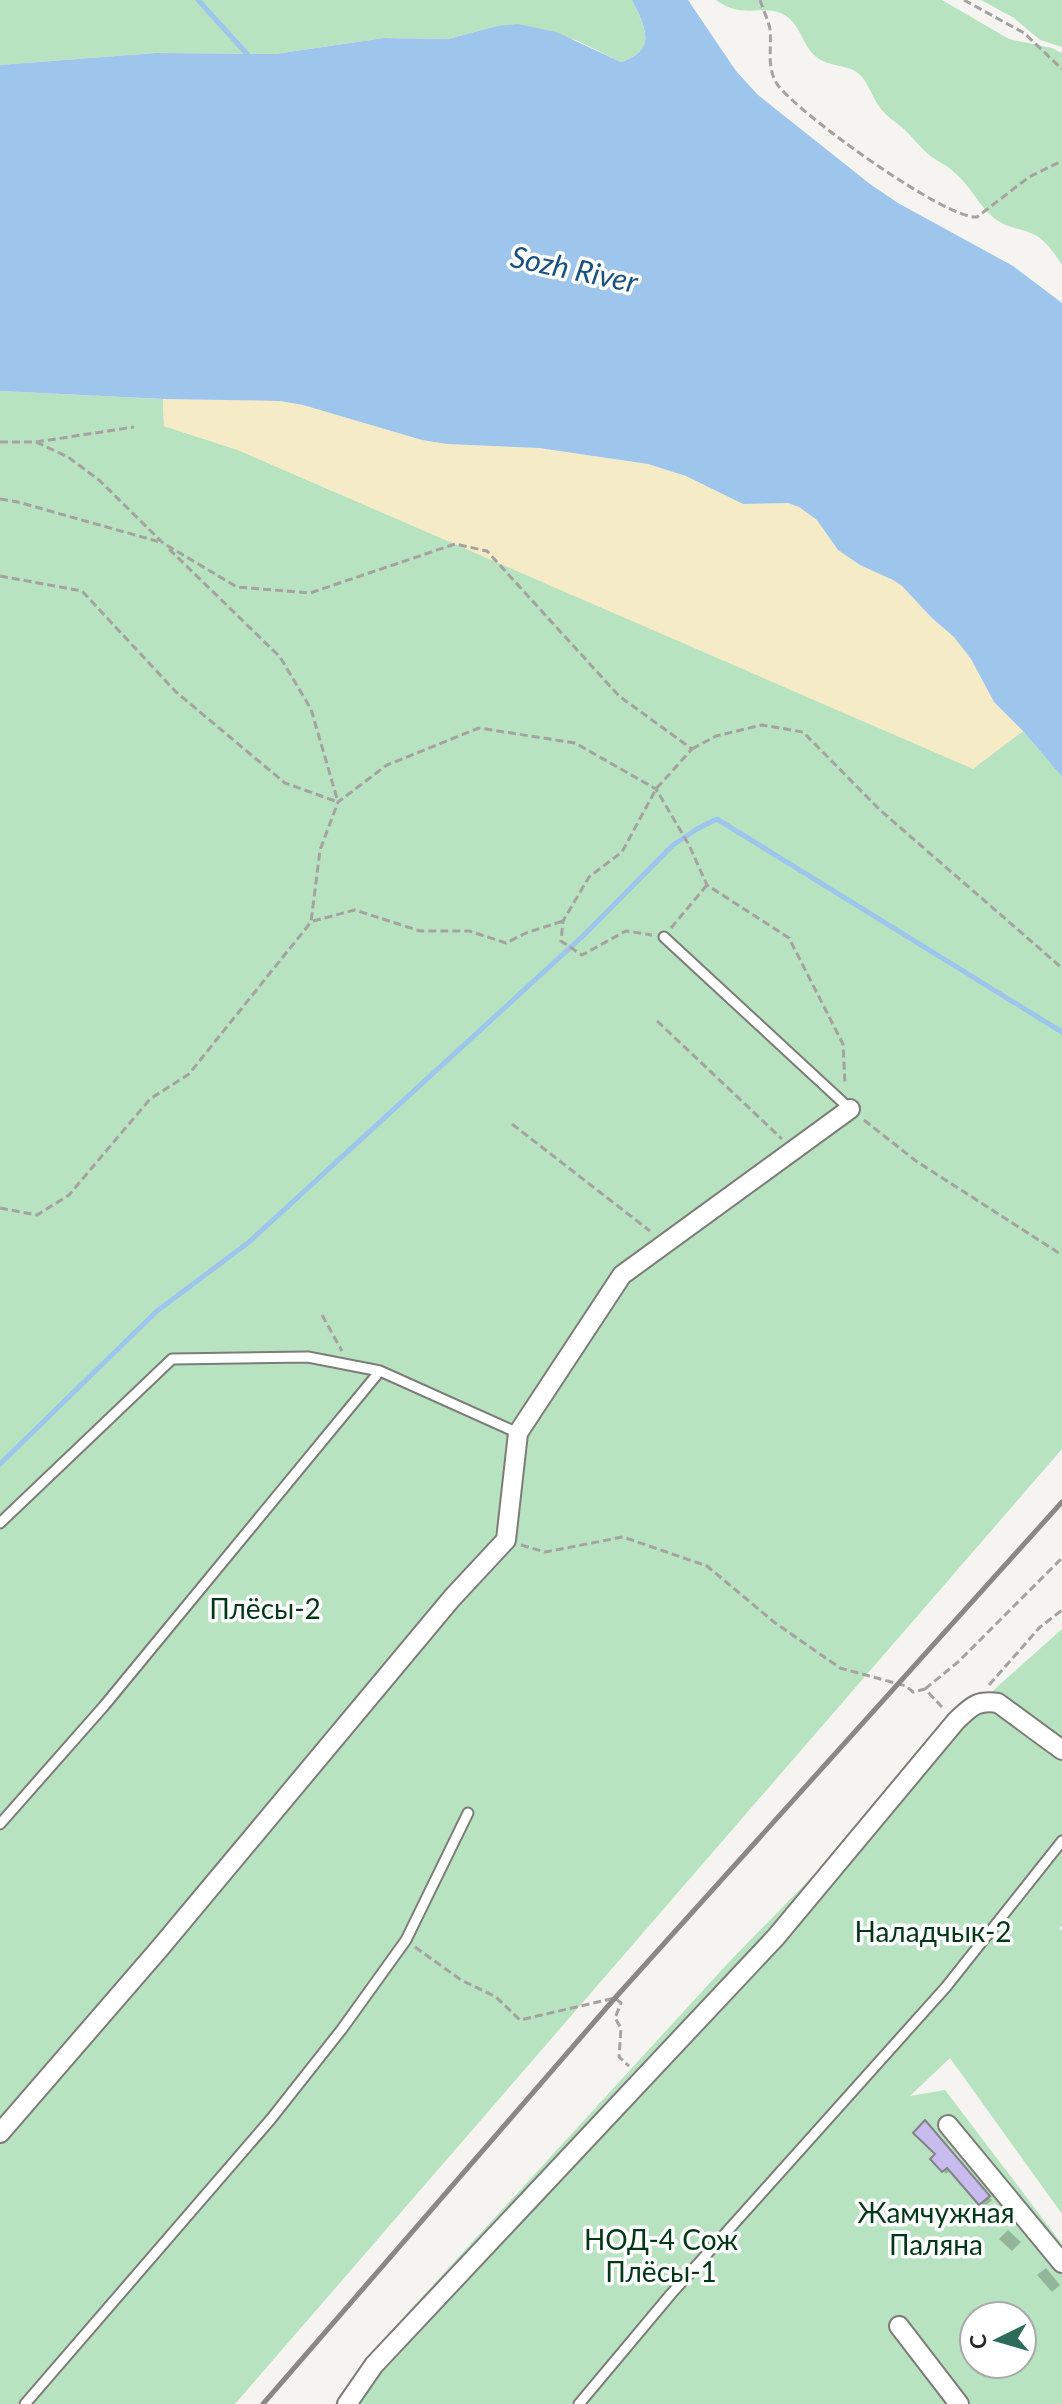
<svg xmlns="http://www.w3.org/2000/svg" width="1062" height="2404" viewBox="0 0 1062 2404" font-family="Lato,sans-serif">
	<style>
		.green { fill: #b8e3c1; fill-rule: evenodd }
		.sand { fill: #f5ebc6 }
		.water { fill: #9ec5ec }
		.shadow { fill: #0003 }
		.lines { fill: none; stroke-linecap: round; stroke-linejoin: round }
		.stream { stroke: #9ec5ec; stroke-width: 5 }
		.building { fill: #c7bced; stroke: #838287; stroke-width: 2 }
		.service-casing { stroke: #7e7c78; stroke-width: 13 }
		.minor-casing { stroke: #7e7c78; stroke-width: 22 }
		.path { stroke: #a5a3a0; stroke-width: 3; stroke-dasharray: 8 4; stroke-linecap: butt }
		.service { stroke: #fff; stroke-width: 9 }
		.minor { stroke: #fff; stroke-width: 18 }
		.rail { stroke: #898885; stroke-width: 5 }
		.labels { text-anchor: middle; stroke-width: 7; stroke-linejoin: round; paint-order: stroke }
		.park-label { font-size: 28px; fill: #003716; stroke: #fff }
		.water-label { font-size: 30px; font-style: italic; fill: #185282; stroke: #fff }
	</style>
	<rect width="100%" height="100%" fill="#f6f4f0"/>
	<path class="green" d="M0,0H632C645,27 658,50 621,62L576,40L497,26L448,39L384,38L275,54L155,53L0,65Z
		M716,0H942L1009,39L1052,48L1062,53V265C1054,253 1046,240 1033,234C1020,228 1006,228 994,218C978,205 970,185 954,172C947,165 937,161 929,155C920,147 912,137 904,129C896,122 887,117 881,109C873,99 870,87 862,77C849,62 828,69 814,55C802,43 800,25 786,16C764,2 744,21 716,0Z
		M981,0H1062V47L1040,40L1014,18Z
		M0,391L163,399L164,426L238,450L973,768L1023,731L1062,777V1449L235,2404H0Z
		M1062,1629V1926L1059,1928L1062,1931V2214L950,2058L910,2096L945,2090L1062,2244V2404H335L367,2357L729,1962L998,1686ZM974,2316H1022V2364H974Z"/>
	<path class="sand" d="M163,399L280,401L303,405L422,440L447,444L539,448L648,464L686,476L743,504L788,503L799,507L817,520L838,550L860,565L893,580L902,586L932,618L954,637L971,659L994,702L1023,731L973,769L238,450L164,426Z"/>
	<path class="water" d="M632,0H688L736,71L758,95L870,184L898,203L1013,266L1062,303V777L1023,731L994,702L971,659L954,637L932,618L902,586L893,580L860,565L838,550L817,520L799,507L788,503L743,504L686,476L648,464L539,448L447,444L422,440L303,405L280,401L163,399L0,391V65L155,53L275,54L384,38L448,39L497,26L518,24L556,32L621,62C658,50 645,26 632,0Z"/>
	<path class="shadow" d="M925,2123L992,2200L984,2207L951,2170L946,2174L933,2159L938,2154Z
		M1008,2230L1021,2242L1012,2251L999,2239Z
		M1046,2268L1060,2285L1052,2292L1037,2275Z"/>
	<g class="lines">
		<path class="stream" d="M198,0L248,55
			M0,1464L157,1311L249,1242L584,935L673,845L697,829L717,819L1062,1032"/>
	</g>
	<path class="building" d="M925,2120L990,2196L979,2205L947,2168L942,2172L930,2159L935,2154L913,2133Z"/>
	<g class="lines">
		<g class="service-casing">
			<path id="service" d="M664,937L850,1109
				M0,1523L172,1359L308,1357L380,1371L518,1433
				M0,1824L104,1706L380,1371
				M25,2404L271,2119L342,2029L406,1940L468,1813
				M579,2404L671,2294L946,1987L1062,1841"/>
		</g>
		<g class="minor-casing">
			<path id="minor" d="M948,2125L1062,2263
				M0,2133L160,1948L452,1598L506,1540L518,1433L622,1275L850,1109
				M899,2326L959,2404
				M347,2404L374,2365L776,1937L956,1721C971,1707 976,1700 998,1703L1062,1750"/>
		</g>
		<path class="path" d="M760,0C763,9 768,20 770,29C772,49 766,66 777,84C796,112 946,220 977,217L1029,177L1062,161
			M964,0L1024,33L1062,69
			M0,442H36L134,427
			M36,442L68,457L99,480L163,543L237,587L310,593L455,544L487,551L619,696L692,749L656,789L622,852L589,877L563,921L561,941L582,955L626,931L652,935
			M0,499L18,502L160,542
			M169,549L280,657L311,709L338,802
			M0,576L82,591L176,692L285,783L338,802
			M692,749L716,736L762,725L803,732L880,810L1062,968
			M313,921L355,910L420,931H469L506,943L526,933L563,921
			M671,928L707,885
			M657,1021L782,1139
			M864,1120L916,1161L1062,1255
			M512,1124L650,1231
			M0,1208L37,1215L69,1195L150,1099L189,1074L311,922L320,850L338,802L387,765L479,728L575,743L656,789L689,845L707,885L789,938L843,1044L845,1084
			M322,1315L342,1351
			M521,1545L545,1552L623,1537L707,1566L774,1622L840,1668L906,1686L913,1692L925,1689L942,1707
			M989,1685L1039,1628L1062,1610
			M925,1689L958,1662L1062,1558
			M415,1947L461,1980L496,1997L520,2020L615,1998L621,2003L615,2018L621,2028L619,2057L629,2066"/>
		<use href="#service" class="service"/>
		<use href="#minor" class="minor"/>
		<path class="rail" d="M263,2404L615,1998L1062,1502"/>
	</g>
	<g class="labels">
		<g class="park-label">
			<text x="265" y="1619">Плёсы-2</text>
			<text x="933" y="1942">Наладчык-2</text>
			<text x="936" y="2223">Жамчужная<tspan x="936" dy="32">Паляна</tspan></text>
			<text x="661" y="2250">НОД-4 Сож<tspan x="661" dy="32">Плёсы-1</tspan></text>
		</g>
		<g class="water-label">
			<text transform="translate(574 270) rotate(12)" y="10">Sozh River</text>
		</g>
	</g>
	<g transform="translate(998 2340) rotate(265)"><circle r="38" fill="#ffffff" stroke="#a9a9a9" stroke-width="2"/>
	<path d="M0-6L14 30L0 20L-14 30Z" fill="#2d6c58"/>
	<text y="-12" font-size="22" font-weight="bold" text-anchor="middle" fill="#292827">С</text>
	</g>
</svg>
